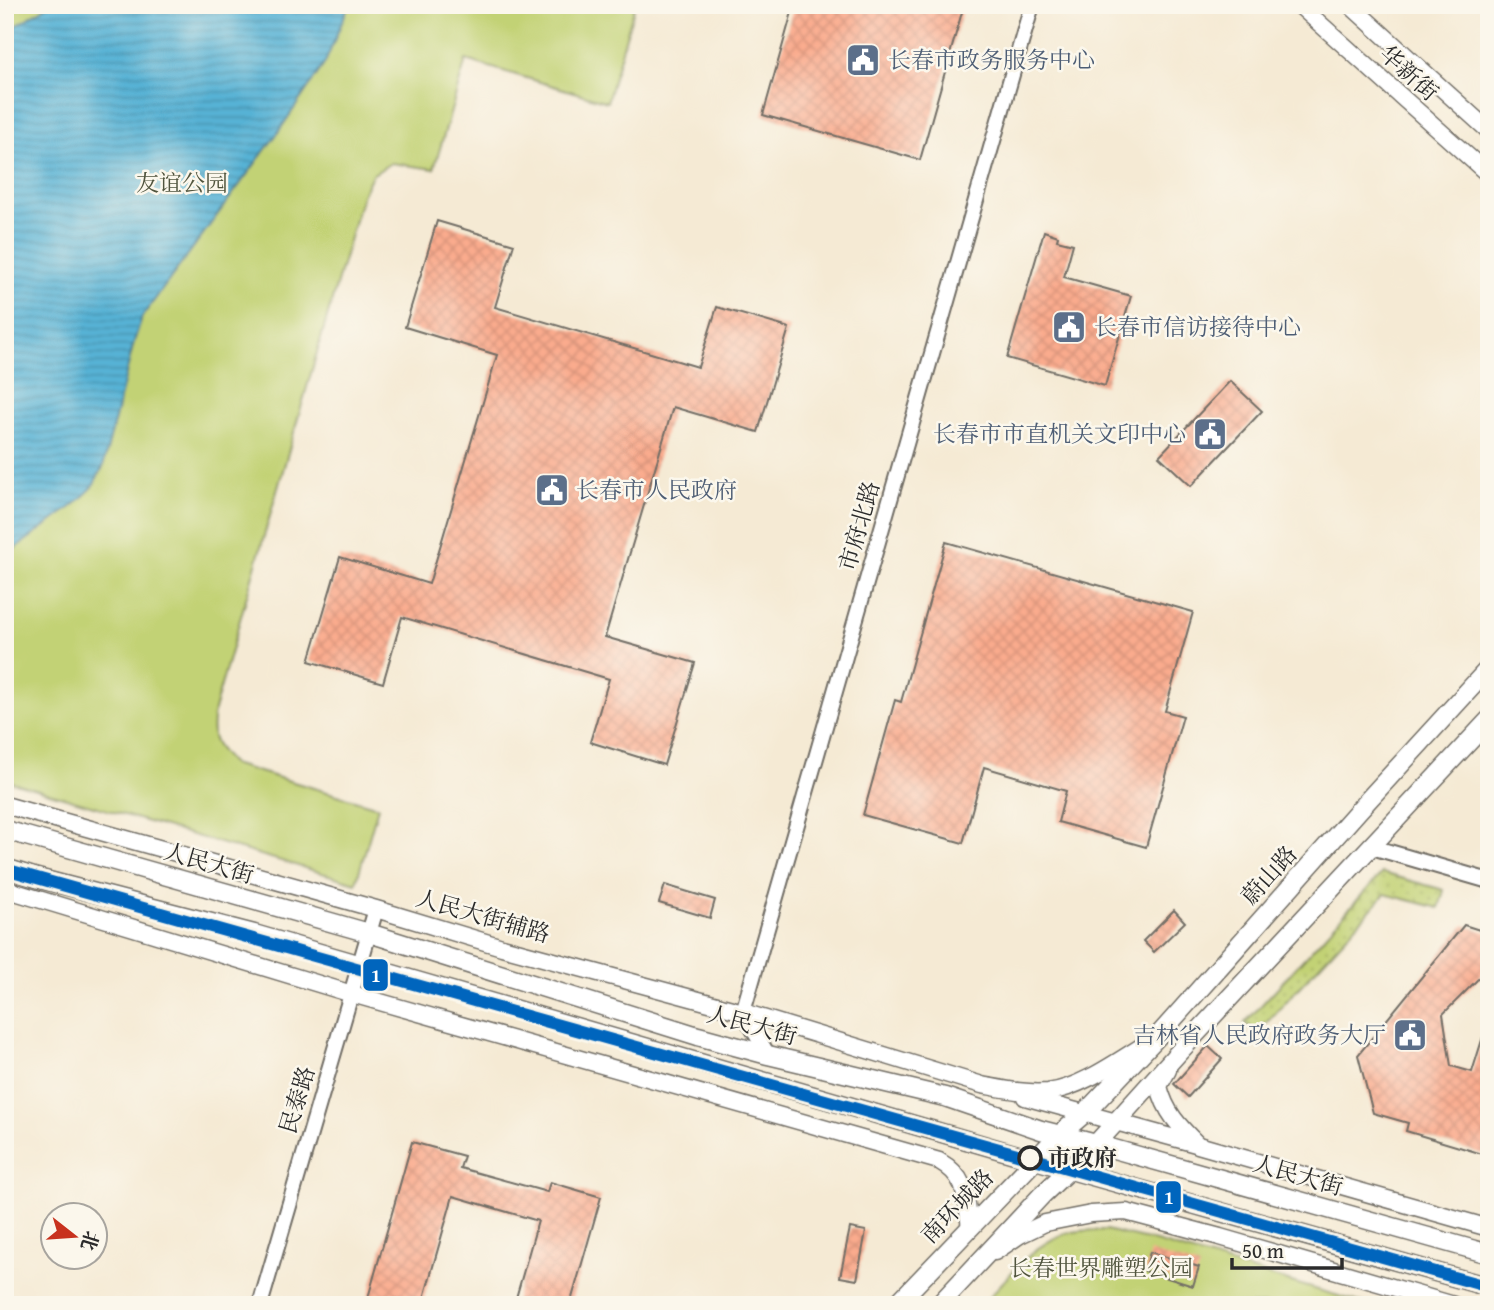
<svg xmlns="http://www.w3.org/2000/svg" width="1494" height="1310" viewBox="0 0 1494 1310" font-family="'Gentium Book Plus','Noto Serif SC',serif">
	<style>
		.grass { fill: url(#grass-dots); stroke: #767e50; stroke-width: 2 }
		.green { fill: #c2d275; stroke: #767e50; stroke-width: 2 }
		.water { fill: url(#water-rules); stroke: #416e80; stroke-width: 2 }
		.building { fill: url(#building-cross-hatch) }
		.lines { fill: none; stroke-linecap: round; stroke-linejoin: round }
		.tertiary-casing { stroke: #726e66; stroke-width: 18 }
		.secondary-casing { stroke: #726e66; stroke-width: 19 }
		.primary-casing { stroke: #726e66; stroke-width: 21 }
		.tertiary { stroke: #fff; stroke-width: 14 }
		.secondary { stroke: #fff; stroke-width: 16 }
		.primary { stroke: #fff; stroke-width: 18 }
		.metro-1-casing { stroke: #fbf7ec; stroke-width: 18 }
		.metro-1 { stroke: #0065bd; stroke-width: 12 }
		.stop-dot { fill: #fbf7ec; stroke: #2b2b2b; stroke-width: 3.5 }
		.labels { text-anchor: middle; stroke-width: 5; stroke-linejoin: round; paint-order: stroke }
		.service-label { font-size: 23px; fill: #4e5e75; stroke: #fbf7ec; text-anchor: start }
		.street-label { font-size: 23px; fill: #2b2b2b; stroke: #fbf7ec }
		.park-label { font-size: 23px; fill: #51553e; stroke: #fbf7ec }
		.stop-label { font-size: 23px; font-weight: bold; fill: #2b2b2b; stroke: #fbf7ec; text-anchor: start }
		.line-badge { stroke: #fbf7ec; stroke-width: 2.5 }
		.badge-label { font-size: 19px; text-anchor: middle; font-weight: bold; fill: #fff }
	</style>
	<defs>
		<pattern id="grass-dots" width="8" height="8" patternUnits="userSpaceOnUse" patternTransform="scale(1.75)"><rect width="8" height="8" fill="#c2d275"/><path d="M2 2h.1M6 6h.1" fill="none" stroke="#a7b465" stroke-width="1.8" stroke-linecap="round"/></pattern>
		<pattern id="water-rules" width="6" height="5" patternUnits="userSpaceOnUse" patternTransform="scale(1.75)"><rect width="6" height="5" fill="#57b2d5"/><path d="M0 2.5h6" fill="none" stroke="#4891ad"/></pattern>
		<pattern id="building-cross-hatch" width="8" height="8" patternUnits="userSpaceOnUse" patternTransform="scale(1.75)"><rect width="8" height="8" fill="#faab8d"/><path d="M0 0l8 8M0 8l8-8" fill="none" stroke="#d6937a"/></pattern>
	</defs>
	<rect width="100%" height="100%" fill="#fbf7ec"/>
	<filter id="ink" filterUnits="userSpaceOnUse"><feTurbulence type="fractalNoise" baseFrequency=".0143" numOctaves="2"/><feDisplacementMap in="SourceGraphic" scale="14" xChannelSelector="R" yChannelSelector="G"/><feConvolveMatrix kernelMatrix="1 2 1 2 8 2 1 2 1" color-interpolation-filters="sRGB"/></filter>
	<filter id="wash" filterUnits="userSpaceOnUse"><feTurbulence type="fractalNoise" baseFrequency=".00686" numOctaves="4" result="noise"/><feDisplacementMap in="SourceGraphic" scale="28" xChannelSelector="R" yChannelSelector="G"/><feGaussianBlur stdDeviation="1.57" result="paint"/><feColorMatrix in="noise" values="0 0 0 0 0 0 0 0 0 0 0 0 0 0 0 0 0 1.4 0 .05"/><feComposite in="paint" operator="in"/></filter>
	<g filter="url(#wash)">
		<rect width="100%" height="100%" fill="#f5ead4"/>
		<path class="grass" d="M1382,873L1444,890L1439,908L1385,894L1257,1033L1245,1023Z"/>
		<path class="green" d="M5,5H635L607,102L466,60L434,169L391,163L372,175L362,196L214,710C210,738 212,743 232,764L378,807L356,883L5,780Z
			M1106,1230L1156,1242L1369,1305H982C1006,1280 1033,1243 1067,1233C1080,1230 1093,1230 1106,1230Z"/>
		<path class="water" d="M49,5H349L325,63L277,134L142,317L134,342L103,467L91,489L74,505L5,556V33Z"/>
		<g id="blocks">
			<path class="building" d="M794,5H964L920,160L763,115Z
				M437,221L514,244L495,307L698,367L717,307L789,328L758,432L673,407L605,637L695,663L664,765L590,742L609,679L402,617L383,683L309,661L340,557L429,584L497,355L405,327Z
				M1044,231L1058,236L1057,240L1073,244L1064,277L1131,296L1105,386L1007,358Z
				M1230,381L1262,411L1191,486L1159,456Z
				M946,542L1193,612L1165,711L1183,716L1146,847L1058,822L1066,791L984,767L963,843L863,815L895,700L901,702Z
				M665,885L715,900L710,918L659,903Z
				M1174,910L1185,922L1154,952L1143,941Z
				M1464,925L1489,933V968L1443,1014L1451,1066L1472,1072L1486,1027L1489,1028V1156L1406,1131L1408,1123L1373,1113L1358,1055Z
				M1208,1046L1222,1059L1188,1097L1174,1084Z
				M412,1142L464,1156L460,1168L547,1192L550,1182L601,1197L570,1305H514L538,1221L453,1196L422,1305H366Z
				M850,1228L866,1231L857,1280L840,1277Z
				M1150,1252L1199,1267L1193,1286L1145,1271Z"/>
		</g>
	</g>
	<g filter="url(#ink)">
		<use href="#blocks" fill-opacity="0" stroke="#726e66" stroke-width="2"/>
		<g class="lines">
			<g class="tertiary-casing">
				<path id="tertiary" d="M1372,847L1489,881
					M768,1055L743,1012L1032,5
					M260,1305L376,909"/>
			</g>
			<g class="secondary-casing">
				<path id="secondary" d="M1299,5L1489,175
					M1350,5L1489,131
					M5,805L376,909L502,947L743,1012L982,1085C1004,1089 1026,1094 1048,1092C1081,1088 1119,1060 1147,1043
					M5,889L352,994L939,1161C968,1177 966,1199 970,1228
					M1168,1070L1159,1086C1165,1112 1179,1126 1198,1145L1489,1228
					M1025,1097L1196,1144
					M995,1252L1020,1235L1045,1223L1091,1214L1126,1212L1220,1237L1454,1305"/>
			</g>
			<g class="primary-casing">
				<path id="primary" d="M5,830L369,933L698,1036L768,1055L945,1097L1041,1130L1096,1144L1489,1254
					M5,868L37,878L254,934L1035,1160L1489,1287
					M896,1305L1035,1160L1059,1135L1085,1113L1158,1036L1359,810L1489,668
					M939,1305L1042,1195L1096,1144L1179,1052L1489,720"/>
			</g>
			<use href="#tertiary" class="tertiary"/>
			<use href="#secondary" class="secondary"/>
			<use href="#primary" class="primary"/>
			<g class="metro-1-casing">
				<path id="metro-1" d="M5,869C499,1012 995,1147 1489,1287"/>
			</g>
			<use href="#metro-1" class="metro-1"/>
		</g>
	</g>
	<defs>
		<g id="civic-square" transform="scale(1.75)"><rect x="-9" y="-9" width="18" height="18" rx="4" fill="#5c6f8a" stroke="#fbf7ec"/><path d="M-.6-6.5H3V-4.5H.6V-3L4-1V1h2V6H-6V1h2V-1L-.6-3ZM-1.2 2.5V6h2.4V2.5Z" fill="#fff"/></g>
	</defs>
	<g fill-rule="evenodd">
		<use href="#civic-square" x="863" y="60"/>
		<use href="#civic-square" x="1069" y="327"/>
		<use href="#civic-square" x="1210" y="434"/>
		<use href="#civic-square" x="552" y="490"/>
		<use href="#civic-square" x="1410" y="1035"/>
	</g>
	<circle class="stop-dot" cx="1030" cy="1158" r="11"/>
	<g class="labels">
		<g class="service-label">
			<text x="888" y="68">长春市政务服务中心</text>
			<text x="1094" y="335">长春市信访接待中心</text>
			<text x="1186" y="442" text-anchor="end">长春市市直机关文印中心</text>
			<text x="576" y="498">长春市人民政府</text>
			<text x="1386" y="1043" text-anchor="end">吉林省人民政府政务大厅</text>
		</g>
		<g class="street-label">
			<text transform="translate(1409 73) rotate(42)" y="8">华新街</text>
			<text transform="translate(859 526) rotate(-74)" y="8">市府北路</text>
			<text transform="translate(209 863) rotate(16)" y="8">人民大街</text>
			<text transform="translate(1269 875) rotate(-48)" y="8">蔚山路</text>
			<text transform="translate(483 916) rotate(16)" y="8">人民大街辅路</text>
			<text transform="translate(752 1025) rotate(15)" y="8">人民大街</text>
			<text transform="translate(297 1100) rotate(-73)" y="8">民泰路</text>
			<text transform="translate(1298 1175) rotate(16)" y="8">人民大街</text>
			<text transform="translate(957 1206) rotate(-46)" y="8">南环城路</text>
		</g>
		<g class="park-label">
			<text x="182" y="191">友谊公园</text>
			<text x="1101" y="1276">长春世界雕塑公园</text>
		</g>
		<g class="stop-label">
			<text x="1048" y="1166">市政府</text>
		</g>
	</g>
	<g class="line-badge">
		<rect x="362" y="958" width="27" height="34" rx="7" fill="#0065bd"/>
		<rect x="1155" y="1180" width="27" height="34" rx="7" fill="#0065bd"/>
	</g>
	<g class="badge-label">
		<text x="376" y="982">1</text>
		<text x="1169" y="1204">1</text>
	</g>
	<rect width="1494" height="1310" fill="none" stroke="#fbf7ec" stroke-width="28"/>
	<g transform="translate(74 1236) rotate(107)"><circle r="33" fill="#fbf7ec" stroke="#a8a59f" stroke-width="2"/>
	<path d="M0-5L12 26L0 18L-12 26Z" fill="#c8321e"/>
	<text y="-10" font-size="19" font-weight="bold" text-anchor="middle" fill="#2b2b2b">北</text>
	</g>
	<path d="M1232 1258v10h110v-10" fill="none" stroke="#2b2b2b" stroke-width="3.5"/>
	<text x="1242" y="1258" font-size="21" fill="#2b2b2b" stroke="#fbf7ec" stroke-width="5" paint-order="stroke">50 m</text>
</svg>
